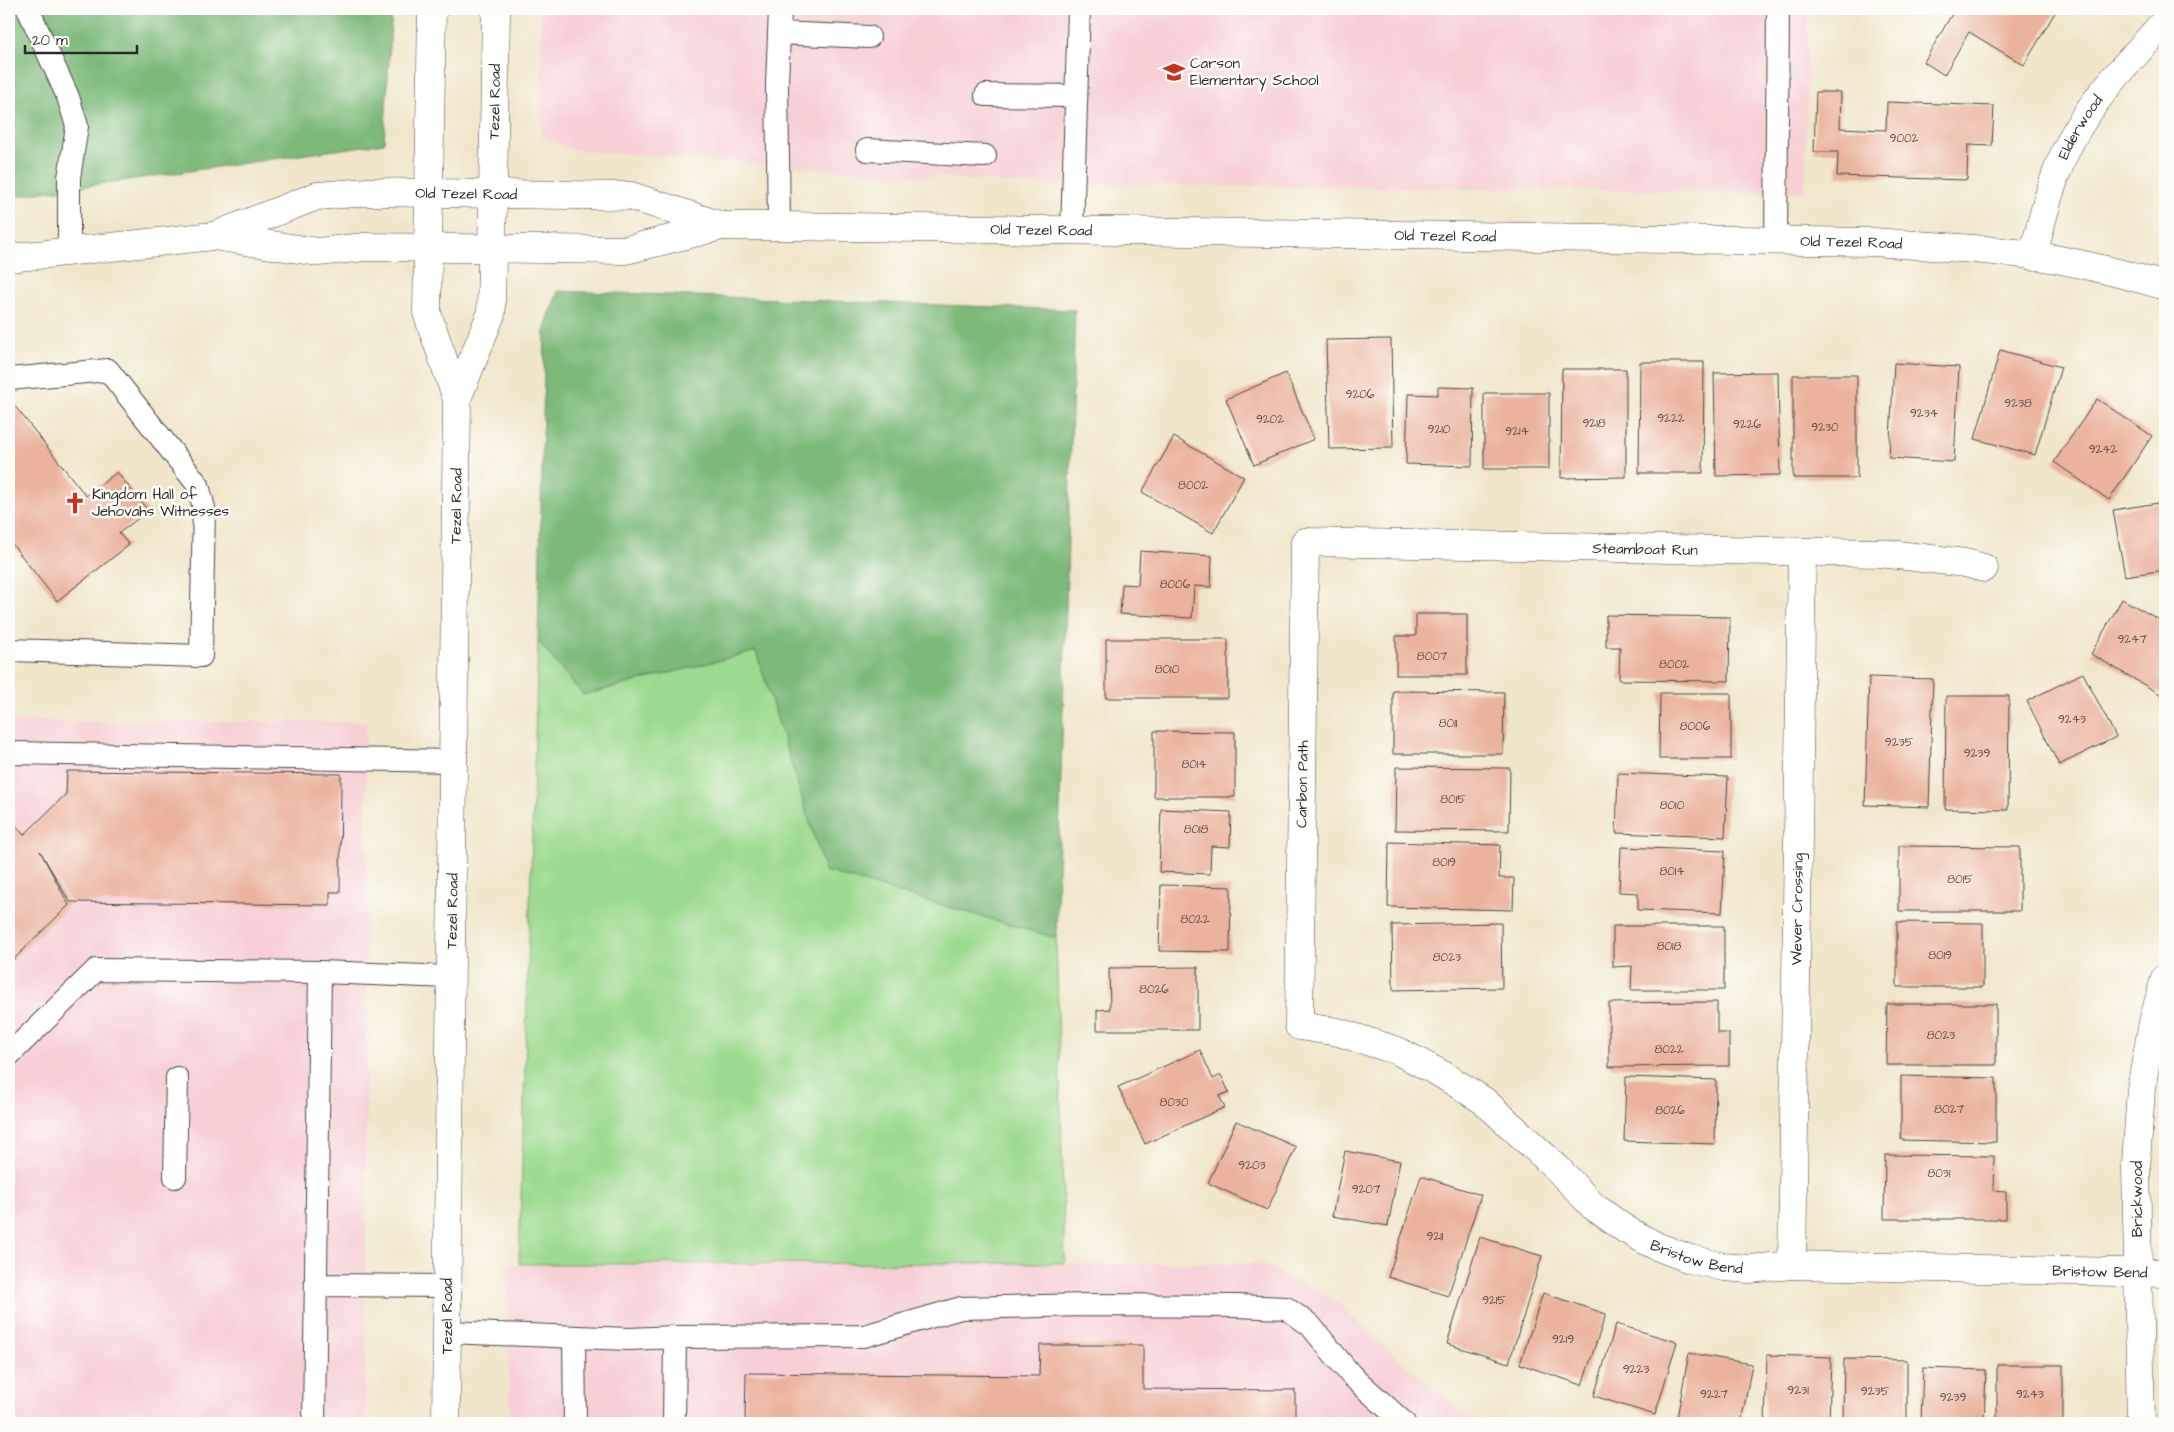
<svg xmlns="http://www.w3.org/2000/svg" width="2174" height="1432" viewBox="0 0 2174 1432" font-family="'Architects Daughter',sans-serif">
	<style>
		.built { fill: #f7cfd5 }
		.green { fill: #9cda8f; stroke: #64825d }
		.forest { fill: #7dba7a; stroke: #547252 }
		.building { fill: #ebb29d }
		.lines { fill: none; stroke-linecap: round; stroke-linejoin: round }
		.service-casing { stroke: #494743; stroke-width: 24 }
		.minor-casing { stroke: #494743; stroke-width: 29 }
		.tertiary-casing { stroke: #494743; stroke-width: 29 }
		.secondary-casing { stroke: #494743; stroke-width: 29 }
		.service { stroke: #fff; stroke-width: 22 }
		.minor { stroke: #fff; stroke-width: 28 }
		.tertiary { stroke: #fff; stroke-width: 28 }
		.secondary { stroke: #fff; stroke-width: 28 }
		.labels { text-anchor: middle; stroke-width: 5; stroke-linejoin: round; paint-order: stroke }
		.number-label { font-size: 12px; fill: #5b4d48 }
		.poi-label { font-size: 15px; fill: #2b2b2b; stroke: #fdfcf7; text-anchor: start }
		.street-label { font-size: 15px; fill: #2b2b2b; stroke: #fdfcf7 }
	</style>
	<rect width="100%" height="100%" fill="#fdfcf7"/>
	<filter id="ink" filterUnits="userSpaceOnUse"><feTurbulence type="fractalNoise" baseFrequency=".02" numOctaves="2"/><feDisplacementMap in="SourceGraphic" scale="10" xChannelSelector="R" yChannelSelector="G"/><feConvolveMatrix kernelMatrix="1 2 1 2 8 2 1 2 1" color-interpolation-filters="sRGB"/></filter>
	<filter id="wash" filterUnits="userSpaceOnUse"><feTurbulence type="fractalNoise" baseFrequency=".0096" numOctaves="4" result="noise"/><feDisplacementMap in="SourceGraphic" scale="20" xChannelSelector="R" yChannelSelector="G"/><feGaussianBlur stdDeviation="1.12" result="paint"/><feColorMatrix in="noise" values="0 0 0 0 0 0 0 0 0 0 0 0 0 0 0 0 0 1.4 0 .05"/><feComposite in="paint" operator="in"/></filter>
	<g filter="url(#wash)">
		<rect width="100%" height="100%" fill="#f0e6ca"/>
		<path class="built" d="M541,9H1808L1805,192L1025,184L575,150L541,135Z
			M9,721L366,722V1423H9Z
			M1260,1263L1338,1302L1378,1341L1436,1391L1477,1423H510L506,1265Z"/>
		<path class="green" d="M538,641L583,695L756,651L825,871L1056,938L1065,1263L519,1264Z"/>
		<path class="forest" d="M9,9H392L384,143L9,197Z
			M558,291L1075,310L1056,938L825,871L756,651L583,695L538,641L545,327Z"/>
		<g id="blocks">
			<path class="building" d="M1955,9L1988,10L2057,9L2024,65L1969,32L1944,75L1924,62Z
				M1816,92H1841L1840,128L1886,130L1887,102L1994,106L1992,146L1968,145L1967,180L1837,176L1838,152H1814Z
				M1391,339L1393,448L1329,449L1326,340Z
				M2000,350L2061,367L2035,455L1975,439Z
				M1640,362H1704L1703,473H1639Z
				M1894,363L1959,367L1954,462L1889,458Z
				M1562,369H1626V477L1561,478Z
				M1778,372L1780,475L1716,476L1714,373Z
				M1286,373L1314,439L1254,465L1226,399Z
				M1793,375H1857V478H1793Z
				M1438,387L1473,388L1472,466L1406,464L1408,394L1438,395Z
				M1484,393H1549V469H1484Z
				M2097,399L2152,436L2109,500L2054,462Z
				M14,405L86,496L117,472L148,511L119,533L129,545L57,601L9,540V409Z
				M1174,437L1244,477L1213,533L1142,492Z
				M2165,502V570L2125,576L2113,510Z
				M1140,551L1212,556L1211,587L1194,586L1192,618L1120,614L1122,584L1138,585Z
				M2122,599L2165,623V697L2091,654Z
				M1416,614H1467V675H1396V636H1416Z
				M1606,615L1730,617L1729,681L1619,680L1620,647H1606Z
				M1106,639H1228V698H1106Z
				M2083,673L2116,737L2059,765L2027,701Z
				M1869,677L1933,679L1929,807L1865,805Z
				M1393,691L1504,692L1503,754H1393Z
				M1660,693H1731V759H1659Z
				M1946,696H2009L2008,810L1945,809Z
				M1154,731L1235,732V797H1154Z
				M1396,767L1510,768L1509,831L1395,830Z
				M67,771L341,774L340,892H330V905L70,902L40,851L69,905L9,964V819L24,835L66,794Z
				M1618,773L1728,777L1725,837L1616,833Z
				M1161,809L1231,812L1230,847L1211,846L1210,874L1159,872Z
				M1389,842L1500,845L1499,878H1514L1513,910L1388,907Z
				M1899,846L2020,847V911H1899Z
				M1621,847L1725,851L1722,913L1638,910V893L1619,892Z
				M1161,885L1231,887L1230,952L1159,951Z
				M1897,922L1983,923V987H1897Z
				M1501,923L1502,988L1393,990L1392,925Z
				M1613,926H1724V990H1631L1632,966L1613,967Z
				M1198,967V1030H1097V1010L1110,1009L1109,968Z
				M1717,1002V1033H1729V1066L1609,1067V1003Z
				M1887,1004H1996V1065H1886Z
				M1200,1050L1213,1079L1221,1075L1229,1092L1219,1096L1225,1107L1145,1144L1118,1087Z
				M1901,1076L1996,1078V1142L1901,1140Z
				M1626,1077L1716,1080L1715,1144L1624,1141Z
				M1236,1121L1296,1147L1267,1210L1208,1183Z
				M1345,1151L1400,1161L1388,1226L1332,1216Z
				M1885,1155L1994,1156L1993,1190L2006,1191V1219H1884Z
				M1421,1176L1481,1195L1448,1296L1388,1277Z
				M1480,1237L1542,1256L1509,1363L1447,1344Z
				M1543,1293L1606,1314L1582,1385L1520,1364Z
				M1616,1324L1677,1342L1655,1415L1594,1396Z
				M1040,1345H1143V1389L1295,1390V1423H745L746,1373L1039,1376Z
				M1689,1353L1752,1364L1741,1423H1676Z
				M1767,1355L1831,1357L1829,1423H1765Z
				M1844,1359L1907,1360V1423H1843Z
				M1997,1365H2063V1423H1997Z
				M1923,1368L1986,1370L1984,1423H1921Z"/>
		</g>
	</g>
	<g filter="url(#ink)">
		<use href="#blocks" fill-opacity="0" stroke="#494743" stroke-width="1"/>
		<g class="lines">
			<g class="service-casing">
				<path id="service" d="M28,9L68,97L77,126L69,178V252
					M779,33L869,37
					M986,95L1076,96
					M867,150L985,156
					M779,226L777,84L780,9
					M1072,231L1079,9
					M1776,241L1778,9
					M9,379L108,370L198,485L204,508L201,656L9,650
					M9,753L453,761
					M9,1055L96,970L320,972L451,977
					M175,1177L177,1078
					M317,1285L447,1286
					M447,1332L629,1339L675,1337L864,1336L961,1308L1086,1305L1237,1306L1286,1308L1310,1325L1351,1375L1404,1423
					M574,1337L575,1423
					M314,1423L320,972
					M674,1423L675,1337"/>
			</g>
			<g class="minor-casing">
				<g id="minor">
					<path id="s1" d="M2033,256C2043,216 2052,176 2071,140C2094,96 2132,59 2165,21"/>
					<path id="s2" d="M1984,568L1965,563L1881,553L1305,542L1299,1026L1338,1032L1398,1051L1443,1075L1484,1101L1556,1167L1593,1206L1625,1229L1656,1246L1690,1259L1724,1267L1749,1269L1792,1265L2165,1273"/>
					<path id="s3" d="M1792,1265L1802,552"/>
					<path d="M2141,1423L2136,1164L2141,1089L2153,1022L2165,978"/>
				</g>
			</g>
			<g class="tertiary-casing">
				<g id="tertiary">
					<path id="s4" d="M214,236L317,196L368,192L631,196L722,226"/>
					<path id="s5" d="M9,258L213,236L318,252L365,247L626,250L722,226H779L1872,242C1926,246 1979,248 2032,255C2077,262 2121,273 2165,286"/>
				</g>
			</g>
			<g class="secondary-casing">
				<g id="secondary">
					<path d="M432,9L427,313L457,399L446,1423"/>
					<path id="s6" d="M457,399L491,314L496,9"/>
				</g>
			</g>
			<use href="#service" class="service"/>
			<use href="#minor" class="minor"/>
			<use href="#tertiary" class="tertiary"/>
			<use href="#secondary" class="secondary"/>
		</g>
	</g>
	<defs>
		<g id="school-bare" transform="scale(1.725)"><path d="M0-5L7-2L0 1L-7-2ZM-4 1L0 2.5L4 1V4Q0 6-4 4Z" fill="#c8321e" stroke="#fdfcf7" stroke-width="2.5" paint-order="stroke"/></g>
		<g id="church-bare" transform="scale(1.725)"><path d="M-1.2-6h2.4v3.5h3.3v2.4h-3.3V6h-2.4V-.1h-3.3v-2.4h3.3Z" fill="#c8321e" stroke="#fdfcf7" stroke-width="2.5" paint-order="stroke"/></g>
	</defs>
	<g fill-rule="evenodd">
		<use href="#school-bare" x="1174" y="72"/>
		<use href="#church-bare" x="75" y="503"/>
	</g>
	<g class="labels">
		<g class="number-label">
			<text x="1904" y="142">9002</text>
			<text x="1360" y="398">9206</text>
			<text x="2018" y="407">9238</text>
			<text x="1924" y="417">9234</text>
			<text x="1671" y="422">9222</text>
			<text x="1270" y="423">9202</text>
			<text x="1594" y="427">9218</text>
			<text x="1747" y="428">9226</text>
			<text x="1825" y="431">9230</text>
			<text x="1439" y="433">9210</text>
			<text x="1517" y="435">9214</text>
			<text x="2103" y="453">9242</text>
			<text x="1193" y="489">8002</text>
			<text x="1175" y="588">8006</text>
			<text x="2132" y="643">9247</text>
			<text x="1432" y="660">8007</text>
			<text x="1674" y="668">8002</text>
			<text x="1167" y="673">8010</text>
			<text x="2072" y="723">9243</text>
			<text x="1448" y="727">8011</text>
			<text x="1695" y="730">8006</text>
			<text x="1899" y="746">9235</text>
			<text x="1977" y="757">9239</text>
			<text x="1194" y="768">8014</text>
			<text x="1453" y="803">8015</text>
			<text x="1672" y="809">8010</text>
			<text x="1196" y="833">8018</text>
			<text x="1444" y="866">8019</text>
			<text x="1672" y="875">8014</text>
			<text x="1960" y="883">8015</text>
			<text x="1195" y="923">8022</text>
			<text x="1669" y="950">8018</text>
			<text x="1940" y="959">8019</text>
			<text x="1447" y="961">8023</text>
			<text x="1154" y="993">8026</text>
			<text x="1941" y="1039">8023</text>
			<text x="1669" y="1053">8022</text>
			<text x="1174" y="1106">8030</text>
			<text x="1949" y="1113">8027</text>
			<text x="1670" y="1114">8026</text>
			<text x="1252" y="1169">9203</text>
			<text x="1939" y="1177">8031</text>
			<text x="1366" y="1193">9207</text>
			<text x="1435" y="1240">9211</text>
			<text x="1494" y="1304">9215</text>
			<text x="1563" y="1343">9219</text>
			<text x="1636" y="1373">9223</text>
			<text x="1798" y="1394">9231</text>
			<text x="1875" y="1395">9235</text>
			<text x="1714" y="1398">9227</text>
			<text x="2030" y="1398">9243</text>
			<text x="1953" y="1401">9239</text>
		</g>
		<g class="poi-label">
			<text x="1190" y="68">Carson<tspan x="1190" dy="17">Elementary School</tspan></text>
			<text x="92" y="499">Kingdom Hall of<tspan x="92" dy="17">Jehovahs Witnesses</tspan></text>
		</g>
		<g class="street-label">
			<text dy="5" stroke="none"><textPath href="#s6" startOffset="304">Tezel Road</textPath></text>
			<text dy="5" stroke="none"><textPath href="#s1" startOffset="138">Elderwood</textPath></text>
			<text dy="5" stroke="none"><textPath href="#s4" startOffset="260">Old Tezel Road</textPath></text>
			<text dy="5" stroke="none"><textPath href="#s5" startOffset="1038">Old Tezel Road</textPath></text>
			<text dy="5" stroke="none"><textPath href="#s5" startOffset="1442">Old Tezel Road</textPath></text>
			<text dy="5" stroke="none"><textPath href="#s5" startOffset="1848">Old Tezel Road</textPath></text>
			<text transform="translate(456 506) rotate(-89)" y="5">Tezel Road</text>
			<text transform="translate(1645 549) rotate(1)" y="5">Steamboat Run</text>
			<text transform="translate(1302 784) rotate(-89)" y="5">Carbon Path</text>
			<text dy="5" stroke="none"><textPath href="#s3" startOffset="356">Wever Crossing</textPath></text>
			<text transform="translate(452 911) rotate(-89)" y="5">Tezel Road</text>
			<text transform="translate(2137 1199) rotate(-90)" y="5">Brickwood</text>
			<text dy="5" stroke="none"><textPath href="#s2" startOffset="1635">Bristow Bend</textPath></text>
			<text dy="5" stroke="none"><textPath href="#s2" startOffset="2040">Bristow Bend</textPath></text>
			<text transform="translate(447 1316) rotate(-90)" y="5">Tezel Road</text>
		</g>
	</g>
	<rect width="2174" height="1432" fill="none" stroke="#fdfcf7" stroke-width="30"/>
	<path d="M25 45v8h112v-8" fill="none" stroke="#2b2b2b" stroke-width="2.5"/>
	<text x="32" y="45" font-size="15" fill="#2b2b2b" stroke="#fdfcf7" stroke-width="4" paint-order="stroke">20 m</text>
</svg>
